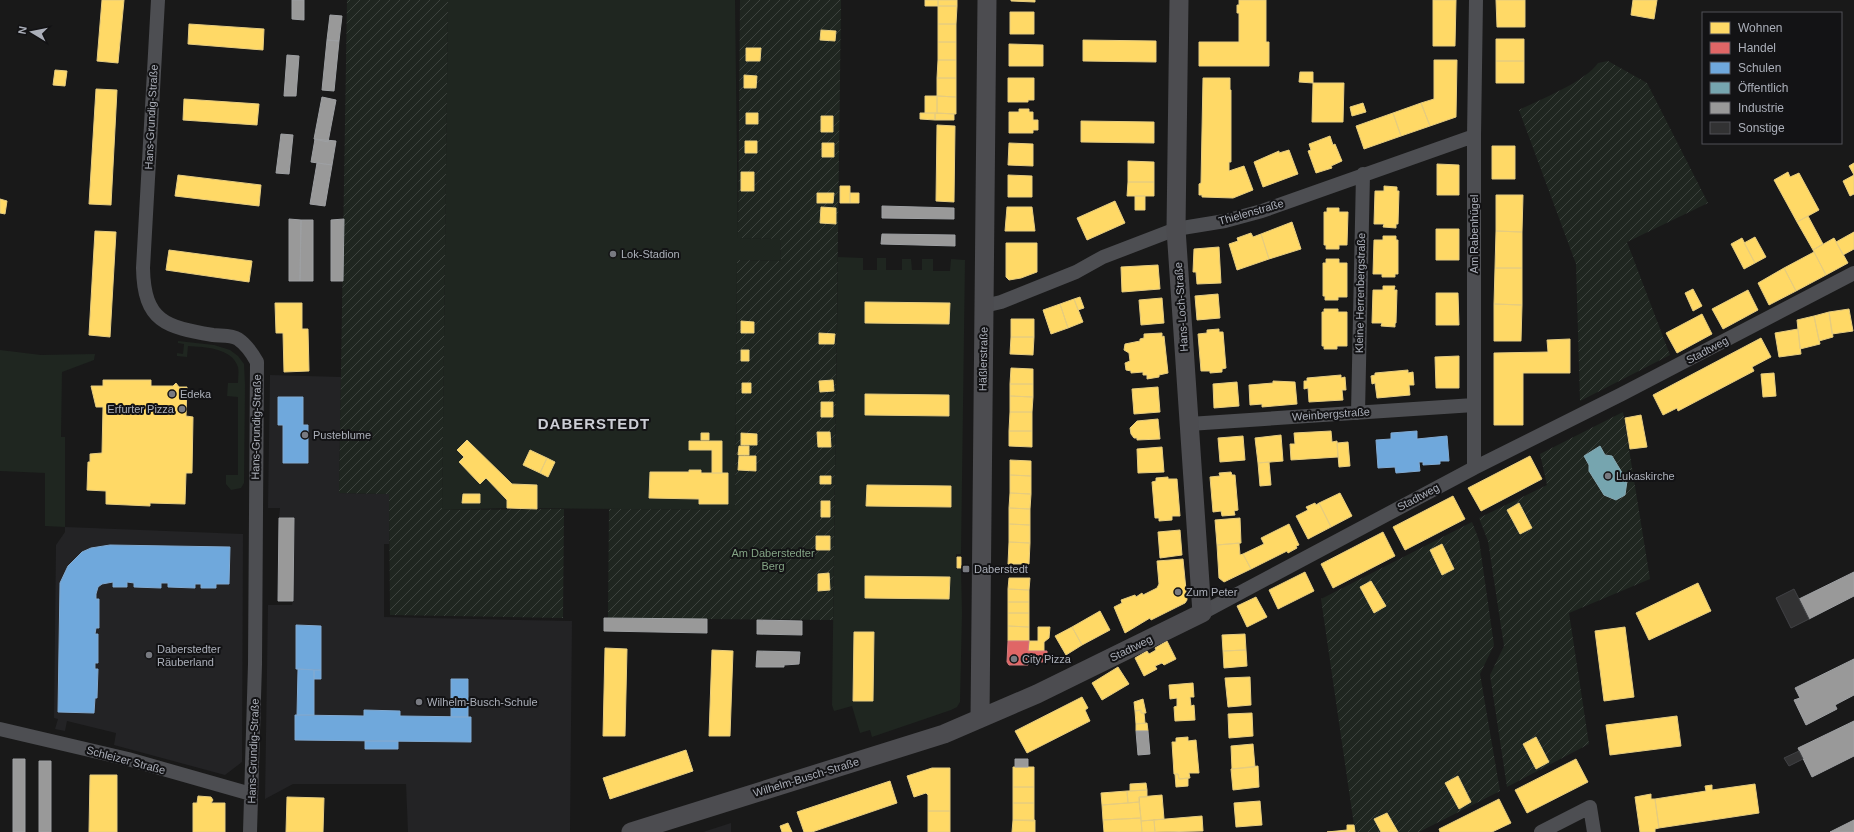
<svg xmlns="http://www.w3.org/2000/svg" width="1854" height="832" viewBox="0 0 1854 832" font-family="Helvetica,sans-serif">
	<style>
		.built { fill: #232325 }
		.green { fill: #1f2620 }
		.garden { fill: url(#garden-furrows) }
		.homes { fill: #ffd966; stroke: #e6cc7f }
		.shops { fill: #e06666; stroke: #d07c7f }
		.schools { fill: #6fa8dc; stroke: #81aad2 }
		.public { fill: #76a5af; stroke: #86a8b2 }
		.industry { fill: #999; stroke: #9ea0a3 }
		.building { fill: #323233; stroke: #414245 }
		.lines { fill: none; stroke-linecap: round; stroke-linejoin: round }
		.street { stroke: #4d4e52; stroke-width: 14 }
		.secondary { stroke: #4c4c50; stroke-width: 19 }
		.poi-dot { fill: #787a81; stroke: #131315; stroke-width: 1.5 }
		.labels { text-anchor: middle; stroke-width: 4; stroke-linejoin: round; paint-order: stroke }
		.street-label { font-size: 11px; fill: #abafb9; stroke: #131315 }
		.poi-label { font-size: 11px; fill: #abafb9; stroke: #131315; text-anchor: start }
		.park-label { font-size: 11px; fill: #83a384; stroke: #131315 }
		.district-label { font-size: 15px; font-weight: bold; letter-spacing: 1px; fill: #ccced5; stroke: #131315 }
	</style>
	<defs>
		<pattern id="garden-furrows" width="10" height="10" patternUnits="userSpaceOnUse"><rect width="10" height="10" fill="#1f2620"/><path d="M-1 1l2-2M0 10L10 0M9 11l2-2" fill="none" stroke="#3d433e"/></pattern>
	</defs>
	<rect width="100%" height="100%" fill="#191919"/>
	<path class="built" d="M270,375L341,377L339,493L389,494V544H384V617L572,621L570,832H408L406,784H293L265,799L268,605H292L293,601L294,518H279L280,508H268Z
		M65,527L243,534L242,762L225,775L114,745L116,733L67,721L65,731L55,729L58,719L54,718L56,545L65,532Z
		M731,823V832H703Z"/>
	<path class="green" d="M448,0H735L738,238L780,239L781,261L737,260L735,510L507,508L442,510Z
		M838,257L863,258V270H877V258H886V270H902V259H911L912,270H922V259H933V271H950L951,259L965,260L961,554H956V569H961L962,613L960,702L957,707L951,710L872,737L870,730L860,733L852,706L834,711L832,705Z
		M178,341L214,345L230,350L238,356L244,364L245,385L244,483L241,488L231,490L226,484V475H238V397L227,396L228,383H238C238,378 239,372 238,367C232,348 205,347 188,346L187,357L177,356V353L183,354L184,344L178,343Z
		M0,350L41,355L95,354L94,360L62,372L61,437H65V527L45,526V473L0,471Z"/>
	<path class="garden" d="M347,0H448L442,510L564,509L563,618L390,615L389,494L339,493Z
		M740,0H841L833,620L608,618L609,509L735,510L737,260L781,261L780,239L738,238Z
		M1608,61L1647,83L1708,203L1627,242L1670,355L1580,401L1576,264L1519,110C1541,99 1585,82 1598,63Z
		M1623,412L1650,579L1569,613L1589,744L1507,787L1490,675L1504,646L1488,541L1479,518L1547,485L1540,454Z
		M1472,522L1479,540L1494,645L1480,674L1500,791L1419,832H1355L1321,599Z"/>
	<path class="homes" d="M102,0H124L118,63L97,61Z
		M925,0H938V6H925Z
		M938,0H957V6H938Z
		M1011,0H1035V2L1011,1Z
		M1239,0H1266V42H1269V66H1199V42H1239V13H1237V5H1239Z
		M1433,0H1456L1455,46H1433Z
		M1496,0H1525V27H1497Z
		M1633,0H1657L1654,19L1631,15Z
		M938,6H957L956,24H938Z
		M1010,12H1034V34H1010Z
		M189,24L264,29L263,50L188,44Z
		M938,24H956V42H938Z
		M821,30L836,31L835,41L820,40Z
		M1496,39H1524V61H1496Z
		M1083,40L1156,41V62L1083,61Z
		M938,42H956V60H938Z
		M1009,44L1043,45V66H1009Z
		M746,48H761L760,61H746Z
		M938,60H956V78H937Z
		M1434,60H1457L1456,117L1430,126L1421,103L1434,99Z
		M1496,61H1524V83H1496Z
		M55,70L67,71L65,86L53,85Z
		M1300,72H1313V83L1299,82Z
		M744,75L757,76L756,88H744Z
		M937,78H956V97L937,96Z
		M1008,78H1034V100H1028V102H1008Z
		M1203,78H1230V90H1231V162H1229V171L1244,166L1253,190L1233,198L1202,197V195H1199V184L1201,183Z
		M1313,83H1344L1343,122H1312Z
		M96,89L117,90L111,205L89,204Z
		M925,96H937V113H925Z
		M937,96L956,97V114L937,113Z
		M184,99L259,104L257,125L183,120Z
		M1363,103L1366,112L1352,116L1350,107Z
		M1421,103L1430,126L1401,136L1393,113Z
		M1019,109H1029V112H1033V120H1038V130H1033V133H1009V112H1019Z
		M746,113H758V124H746Z
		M920,113H935V120L920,119Z
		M935,113L954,114V120H935Z
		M1393,113L1401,136L1364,149L1356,126Z
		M821,116H833V132H821Z
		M1081,121L1154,122V143L1081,142Z
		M937,125L955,126L954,202L936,201Z
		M1330,136L1333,145L1335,144L1342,161L1331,166L1332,168L1316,173L1308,151L1311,150L1309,144Z
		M745,141H757V153H745Z
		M822,143H834V157H822Z
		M1009,143L1033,144V166L1008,165Z
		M1492,146H1515V179H1492Z
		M1289,150L1298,174L1263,187L1254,162L1279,151V153Z
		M1128,161L1154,162V182H1128Z
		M1854,163V175L1849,166Z
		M1437,164L1459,165V195H1437Z
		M741,172H754V191H741Z
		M1788,172L1790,177L1799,173L1819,210L1797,222L1774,180Z
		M178,175L261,185L259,206L175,196Z
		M1008,175L1032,176V197H1008Z
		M1854,175V194L1850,196L1843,181Z
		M1128,182H1154V196H1127Z
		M840,186H850V203H840Z
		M1384,186L1397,187V191H1399L1398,224H1396V228L1383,227L1384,224H1374L1375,191H1384Z
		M817,193H834L833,203H817Z
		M850,193H859V203H850Z
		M1496,195H1523L1522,232L1496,231Z
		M1135,196H1145V210H1135Z
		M0,199L7,201L5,214L0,213Z
		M1115,201L1125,223L1087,240L1077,218Z
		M821,207L836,208V224L820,223Z
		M1007,207H1032L1035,231H1005Z
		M1327,208H1339V212H1348L1347,245H1339V249H1326V245H1324V212H1327Z
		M1808,216L1823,244L1813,250L1797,222Z
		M1292,222L1301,249L1269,259L1261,234Z
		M1436,229H1459V260H1436Z
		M95,231L116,232L110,337L89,335Z
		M1496,231L1522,232V268H1495Z
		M1854,232V249L1843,255L1836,242Z
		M1251,233L1253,237L1261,234L1269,259L1237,270L1229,244L1238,241L1237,238Z
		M1383,236H1396V240H1398V274H1395V277H1382V274H1373L1374,240H1383Z
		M1755,237L1766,257L1755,263L1744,243Z
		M1742,238L1755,263L1744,269L1731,244Z
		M1834,238L1848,263L1826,275L1813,250Z
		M1006,243H1037V272L1021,278L1009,280L1006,277Z
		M1219,247L1221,283L1197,284L1196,272H1193L1194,249Z
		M169,250L252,261L249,282L166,270Z
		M1814,252L1826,275L1796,291L1784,268Z
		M1326,259H1339V263H1347V297H1338V300H1325V296H1323V263H1326Z
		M1158,265L1160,289L1122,292L1121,267Z
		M1495,268H1522V305L1494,304Z
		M1784,268L1796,291L1769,305L1758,283Z
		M1383,286H1395L1394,290H1397L1396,323H1395V327L1381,326L1382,323H1372L1373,290H1383Z
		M1693,289L1702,306L1693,311L1685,293Z
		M1748,290L1758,310L1723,329L1712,309Z
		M1436,293H1458L1459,325H1436Z
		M1218,294L1220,318L1197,320L1195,296Z
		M1080,297L1084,308L1078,310L1074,299Z
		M1162,298L1164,323L1141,325L1139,300Z
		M1074,299L1083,322L1068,328L1060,304Z
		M865,302L950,303L949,324L865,323Z
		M275,303H302V329H308L309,371L284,372L283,333H276Z
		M1060,304L1068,328L1051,334L1043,310Z
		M1494,304L1522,305L1521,341H1494Z
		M1324,309H1338V312H1347V346H1337V349H1324V346H1322V312H1324Z
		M1849,309L1853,331L1832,334L1829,312Z
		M1829,312L1833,337L1819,341L1814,316Z
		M1702,314L1712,334L1677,353L1666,333Z
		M1814,316L1820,344L1800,349L1797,320Z
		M1011,319H1034V337H1011Z
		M741,321L754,322V333H741Z
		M1219,329V332H1223L1226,368L1222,369V372L1210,373V371H1201L1198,334L1207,333V330Z
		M1798,329L1801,354L1779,357L1775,333Z
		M819,333L835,334L834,344H819Z
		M1162,333V337L1164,336L1168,373L1159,375V377L1147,379V375H1143V372L1131,373V371L1126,370L1125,363L1130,361L1129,353L1124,350L1125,344L1140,341V339L1144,338V334Z
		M1011,337H1034L1033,355L1010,354Z
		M1761,338L1771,357L1752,367L1754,371L1678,411L1677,408L1663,415L1653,395Z
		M1570,339V373H1523V425H1494V353L1548,352L1547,340Z
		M741,350H749V361H741Z
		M1459,356V388H1436L1435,357Z
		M1011,368L1033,369V384H1010Z
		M1408,370V373L1413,372L1414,385H1409L1410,395L1377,398L1375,383L1372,384L1371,376L1375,375V373Z
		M1774,373L1776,396L1763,397L1761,374Z
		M1341,375V378L1345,377L1346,390H1342L1343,400L1309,402L1308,388L1304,389V381H1307V378Z
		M103,380H151V386H173L176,383L179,387H187L186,416L193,417L192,473H186L185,504L150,503V506L106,504V491L87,490L88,462H90V454L102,453L103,407H96L91,386H103Z
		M833,380L834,391L820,392L819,381Z
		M1273,381L1295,382L1297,404L1262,407V404L1250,405L1249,385L1273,383Z
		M1237,382L1239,406L1214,408L1213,384Z
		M742,383H751V393H742Z
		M1010,384H1033V397L1010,396Z
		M1158,387L1160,412L1134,414L1132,389Z
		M865,394L949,395V416L865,415Z
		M1010,396L1033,397L1032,412H1010Z
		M821,402H833V417H821Z
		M1010,412H1032V431H1009Z
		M1641,415L1647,447L1630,449L1625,418Z
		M1158,419L1160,439L1137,440V438H1134L1131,434L1130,428L1137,421Z
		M1009,431H1032V447L1009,446Z
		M1331,431L1332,442L1337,441L1338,457L1291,460L1290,444H1295L1294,433Z
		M817,432H830L831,447H818Z
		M701,433H709V440H701Z
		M741,433L757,434V445H741Z
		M1281,435L1283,461L1258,463L1255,438Z
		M1243,436L1245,460L1220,462L1218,438Z
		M467,440L512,484L537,485V509L507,508V500L486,478L480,484L459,462L464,457L457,450Z
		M689,441H722V473H712V450H689Z
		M1348,442L1350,466L1339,467L1337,443Z
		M739,446H749V455H738Z
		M1162,447L1164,472L1138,473L1137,449Z
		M530,450L547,458L540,473L523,465Z
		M739,456H756V471L738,470Z
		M1530,456L1542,479L1481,511L1468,488Z
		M547,458L555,462L548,477L540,473Z
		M1010,460L1031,461V476L1010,475Z
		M1269,462L1271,485L1260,486L1258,463Z
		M689,470H701V473H728V504H699V499L649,498L650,472H689Z
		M1231,472L1232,475H1235L1238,510L1234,511L1235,515L1222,516L1221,511L1213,512L1210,477L1220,476L1219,473Z
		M1010,475L1031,476V494L1010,493Z
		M820,476H831V484H820Z
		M1168,477V479H1177L1180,516H1172V520L1159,521V518H1155L1152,482L1156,481V478Z
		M867,485L951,486V507L866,506Z
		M1010,493L1031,494L1030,509L1009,508Z
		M1340,493L1352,516L1331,527L1319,503Z
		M463,494H480V503H462Z
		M1453,496L1465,519L1405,550L1393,527Z
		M821,501H830V517H821Z
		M1315,503L1316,505L1319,503L1331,527L1308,539L1296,516L1308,510L1306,507Z
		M1519,503L1532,528L1520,534L1507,510Z
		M1009,508L1030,509V525L1009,524Z
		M1240,518L1241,543L1217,545L1215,520Z
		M1009,524L1030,525V543L1009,542Z
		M1289,524L1299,545L1296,546L1297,548L1288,553L1287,551L1251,569L1243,554L1264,544L1261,538Z
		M1180,530L1182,555L1160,558L1158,532Z
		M1383,532L1395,556L1333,588L1321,564Z
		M816,536H830V550H816Z
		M1009,542L1030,543L1029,564H1008Z
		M1239,543L1240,555L1243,554L1251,569L1224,582L1219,578L1217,545Z
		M1442,544L1454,569L1442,575L1430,550Z
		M957,557H961V568H957Z
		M1183,559L1187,600L1185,603L1151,620L1150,618L1125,633L1114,607L1122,603L1121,600L1135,595L1136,597L1142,593L1143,595L1157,588L1159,584L1157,561Z
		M1305,572L1314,591L1278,609L1269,590Z
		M829,573L830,590L818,591V574Z
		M865,576L950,577L949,599L865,598Z
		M1009,578H1030L1029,590L1008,589Z
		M1371,581L1386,606L1374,613L1360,587Z
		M1698,583L1711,611L1649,640L1636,613Z
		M1008,589L1029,590V602H1008Z
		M1256,597L1267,617L1247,627L1237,606Z
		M1008,602H1029V613H1008Z
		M1100,611L1110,630L1082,645L1072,627Z
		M1008,613H1029V627L1008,626Z
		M1008,626L1029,627V641H1008Z
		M1038,627H1050L1049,638L1044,642V651H1028L1029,641H1038Z
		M1072,627L1082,645L1066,655L1055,636Z
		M1625,627L1634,697L1604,701L1595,631Z
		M854,632H874L873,701H853Z
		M1245,634L1246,650L1223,651L1222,635Z
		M1167,641L1176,659L1164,665L1162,663L1155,666L1157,669L1144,676L1135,658L1147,651L1149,654L1156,650L1155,648Z
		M605,648L627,649L625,736H603Z
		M712,650L733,651L730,736H709Z
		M1246,650L1247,666L1224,668L1223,651Z
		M1118,667L1129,684L1102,700L1092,683Z
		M1250,677L1251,705L1228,707L1225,678Z
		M1193,683L1194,697H1190L1191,706L1194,705L1195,720L1175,721L1174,707L1177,706V698L1170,699L1169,685Z
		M1082,697L1088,708L1085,710L1090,721L1027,753L1015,731Z
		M1143,699L1146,713H1141V710L1135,711L1134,702Z
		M1141,710V713H1144L1145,723L1136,724L1135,711Z
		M1252,713L1253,736L1229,738L1228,714Z
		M1677,716L1681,746L1610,755L1606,725Z
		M1147,723L1148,731H1136V724Z
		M1188,737V741L1196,740L1199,773H1189L1190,778L1179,779L1178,774H1174L1172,742H1176V738Z
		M1536,737L1549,762L1536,769L1523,744Z
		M1253,744L1255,767L1232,769L1231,746Z
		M686,750L693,771L610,799L603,778Z
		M1576,759L1588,782L1527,813L1515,790Z
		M1258,766L1259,787L1233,790L1231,769Z
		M1013,767H1034V787H1013Z
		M932,768H950V811H928V795L926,793L914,797L907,776Z
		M1175,774H1178L1179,779L1188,778V786L1176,787Z
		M90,775H117V832H89Z
		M1458,776L1471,802L1459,809L1445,783Z
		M890,781L897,803L812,832H804L797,812Z
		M1146,783L1147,790L1130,791V784Z
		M1755,784L1759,813L1659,828L1655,799L1706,791L1705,786L1712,785V790Z
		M1013,787H1034V803H1013Z
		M1147,790V797H1139V802L1128,803L1127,791Z
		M1127,791L1128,803L1102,805L1101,793Z
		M1651,794V799H1655L1659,828L1655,829V832H1640L1635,797Z
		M1162,795L1164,819L1141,821L1139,797Z
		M198,796L211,797L213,800L211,803H225V832H193V803H197Z
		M287,797L324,798L323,832H286Z
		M1499,799L1511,823L1492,832H1440L1439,829Z
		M1260,801L1262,825L1236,827L1234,803Z
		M1139,802L1141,818L1103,820L1102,805Z
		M1013,803H1034V821L1013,820Z
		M928,811H950V832H928Z
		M1387,813L1398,832H1381L1374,819Z
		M1202,816L1203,831L1155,832L1154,820Z
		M1141,818L1142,832H1104L1103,820Z
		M1013,820H1035V832H1012Z
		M1154,820L1155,832H1142L1141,821Z
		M788,823L792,832H782L780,826Z
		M1347,825H1354L1355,832H1327L1347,830Z"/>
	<path class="shops" d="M1008,641H1029L1028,651H1047V662H1028V665H1009L1007,662Z"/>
	<path class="schools" d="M278,397H303V425H308V463H283V425H278Z
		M1417,431V439L1447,436L1449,461H1440V464L1423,465V462H1419L1420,471L1396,473L1395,467L1378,468L1376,440L1391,439V433Z
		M110,545L230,547L229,584H216V588H201V584H195V588L168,587V583H161V588L134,587V583L127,582V587H113V582L102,584L98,587L96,594V599H99V628H96L95,634H98V663H95V669H98L97,698H95L94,713L58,712L60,583L68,566L82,552L91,548Z
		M296,625L321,626V670L296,669Z
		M298,669L314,670V715H297Z
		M314,670H321V679H314Z
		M451,679H468V717H451Z
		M364,710L400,711V716L471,717V742L295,740V715L364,716Z
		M365,741H398V749H365Z"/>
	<path class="public" d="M1600,446L1605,455L1612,456L1627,481L1625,495L1616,500L1604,495L1589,471V465L1584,456Z"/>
	<path class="industry" d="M292,0H304V20L292,19Z
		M330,15L342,16L339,41L327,40Z
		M327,40L339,41L334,91L322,90Z
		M287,55L299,56L296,96H284Z
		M322,97L336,100L328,142L314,139Z
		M281,134L293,135L289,174L276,173Z
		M315,139L336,141L332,165L311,162Z
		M317,163L332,165L325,206L310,204Z
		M882,206L954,208V219L882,218Z
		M289,219L301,220L300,281H289Z
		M344,219L343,281H331V220Z
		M301,220H313V281H300Z
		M882,234L955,235V246L881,244Z
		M279,518H294L293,601H278Z
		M1854,572V596L1809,619L1799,599Z
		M604,618L707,619V633L604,631Z
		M757,620L802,621V635L757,634Z
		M757,651L800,652L799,664L784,665V667H756Z
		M1854,659V695L1835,705L1837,709L1806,725L1794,700L1800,698L1795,688Z
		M1854,721V756L1812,777L1798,748Z
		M1136,731H1148L1150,754L1138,755Z
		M13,759H25V832H13Z
		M1015,759H1028V767H1015Z
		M39,761H51V832H39Z
		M1854,820V832H1830Z"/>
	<path class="building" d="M1794,589L1809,619L1791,628L1776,598Z
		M1799,751L1803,759L1789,766L1784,758Z"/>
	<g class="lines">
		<path class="street" d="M158,0L143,268C144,322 166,327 213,335C220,336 232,335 238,339C247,345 252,353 257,362L255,664L250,832
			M984,306L1001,302L1076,272L1103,257L1176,229L1225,221L1262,211L1474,136
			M1358,413L1363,174
			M1189,424L1474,405
			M1474,468V136L1476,0
			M1202,613L1474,468L1622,394L1854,273
			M0,729L128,759L251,794
			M1541,832L1590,807L1594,832"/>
		<path class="secondary" d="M980,718L987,0
			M631,832L944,734L1037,694L1202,613L1176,229L1179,0"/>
	</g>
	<g class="poi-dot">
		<circle cx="613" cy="254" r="4"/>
		<circle cx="172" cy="394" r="4"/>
		<circle cx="182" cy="409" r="4"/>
		<circle cx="305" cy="435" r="4"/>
		<circle cx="1608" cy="476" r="4"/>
		<rect x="962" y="565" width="8" height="8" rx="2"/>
		<circle cx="1178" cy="592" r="4"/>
		<circle cx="149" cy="655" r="4"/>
		<circle cx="1014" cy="659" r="4"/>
		<circle cx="419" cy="702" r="4"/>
	</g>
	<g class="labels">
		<g class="street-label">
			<text transform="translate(151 117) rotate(-87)" y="4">Hans-Grundig-Straße</text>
			<text transform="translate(1251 212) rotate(-16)" y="4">Thielenstraße</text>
			<text transform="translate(1474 234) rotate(-90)" y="4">Am Rabenhügel</text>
			<text transform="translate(1360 293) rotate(-89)" y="4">Kleine Herrenbergstraße</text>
			<text transform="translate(1181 307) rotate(-94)" y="4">Hans-Loch-Straße</text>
			<text transform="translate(1707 350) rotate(-28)" y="4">Stadtweg</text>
			<text transform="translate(983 359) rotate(-89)" y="4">Häßlerstraße</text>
			<text transform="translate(1331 414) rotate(-4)" y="4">Weinbergstraße</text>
			<text transform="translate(256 427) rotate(-89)" y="4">Hans-Grundig-Straße</text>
			<text transform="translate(1418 497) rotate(-28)" y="4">Stadtweg</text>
			<text transform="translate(1131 648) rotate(-26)" y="4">Stadtweg</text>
			<text transform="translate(253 751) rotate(-88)" y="4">Hans-Grundig-Straße</text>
			<text transform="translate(126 760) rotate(15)" y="4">Schleizer Straße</text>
			<text transform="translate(806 777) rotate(-17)" y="4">Wilhelm-Busch-Straße</text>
		</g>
		<g class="poi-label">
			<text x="621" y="258">Lok-Stadion</text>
			<text x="180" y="398">Edeka</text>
			<text x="174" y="413" text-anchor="end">Erfurter Pizza</text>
			<text x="313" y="439">Pusteblume</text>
			<text x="1616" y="480">Lukaskirche</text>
			<text x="974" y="573">Daberstedt</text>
			<text x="1186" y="596">Zum Peter</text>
			<text x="157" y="653">Daberstedter<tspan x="157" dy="13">Räuberland</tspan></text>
			<text x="1022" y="663">City Pizza</text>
			<text x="427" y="706">Wilhelm-Busch-Schule</text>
		</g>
		<g class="park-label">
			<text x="773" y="557">Am Daberstedter<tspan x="773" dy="13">Berg</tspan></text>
		</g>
		<g class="district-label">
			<text x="594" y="429">DABERSTEDT</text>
		</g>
	</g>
	<rect x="1702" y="12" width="140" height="132" fill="#131315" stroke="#505157"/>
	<rect x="1710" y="22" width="20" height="12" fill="#ffd966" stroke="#505157"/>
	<text x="1738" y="32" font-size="12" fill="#abafb9">Wohnen</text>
	<rect x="1710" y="42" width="20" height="12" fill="#e06666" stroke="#505157"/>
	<text x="1738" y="52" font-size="12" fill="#abafb9">Handel</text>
	<rect x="1710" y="62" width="20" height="12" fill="#6fa8dc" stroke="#505157"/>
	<text x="1738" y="72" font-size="12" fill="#abafb9">Schulen</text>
	<rect x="1710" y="82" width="20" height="12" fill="#76a5af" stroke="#505157"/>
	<text x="1738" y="92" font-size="12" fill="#abafb9">Öffentlich</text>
	<rect x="1710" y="102" width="20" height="12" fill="#999999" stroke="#505157"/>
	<text x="1738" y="112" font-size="12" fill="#abafb9">Industrie</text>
	<rect x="1710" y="122" width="20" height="12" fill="#323233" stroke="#505157"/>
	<text x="1738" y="132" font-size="12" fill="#abafb9">Sonstige</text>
	<g transform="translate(32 32) rotate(280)" stroke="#131315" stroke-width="3" paint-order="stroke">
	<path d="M0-3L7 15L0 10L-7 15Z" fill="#abafb9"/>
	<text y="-6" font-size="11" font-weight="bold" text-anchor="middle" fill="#abafb9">N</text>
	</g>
</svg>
